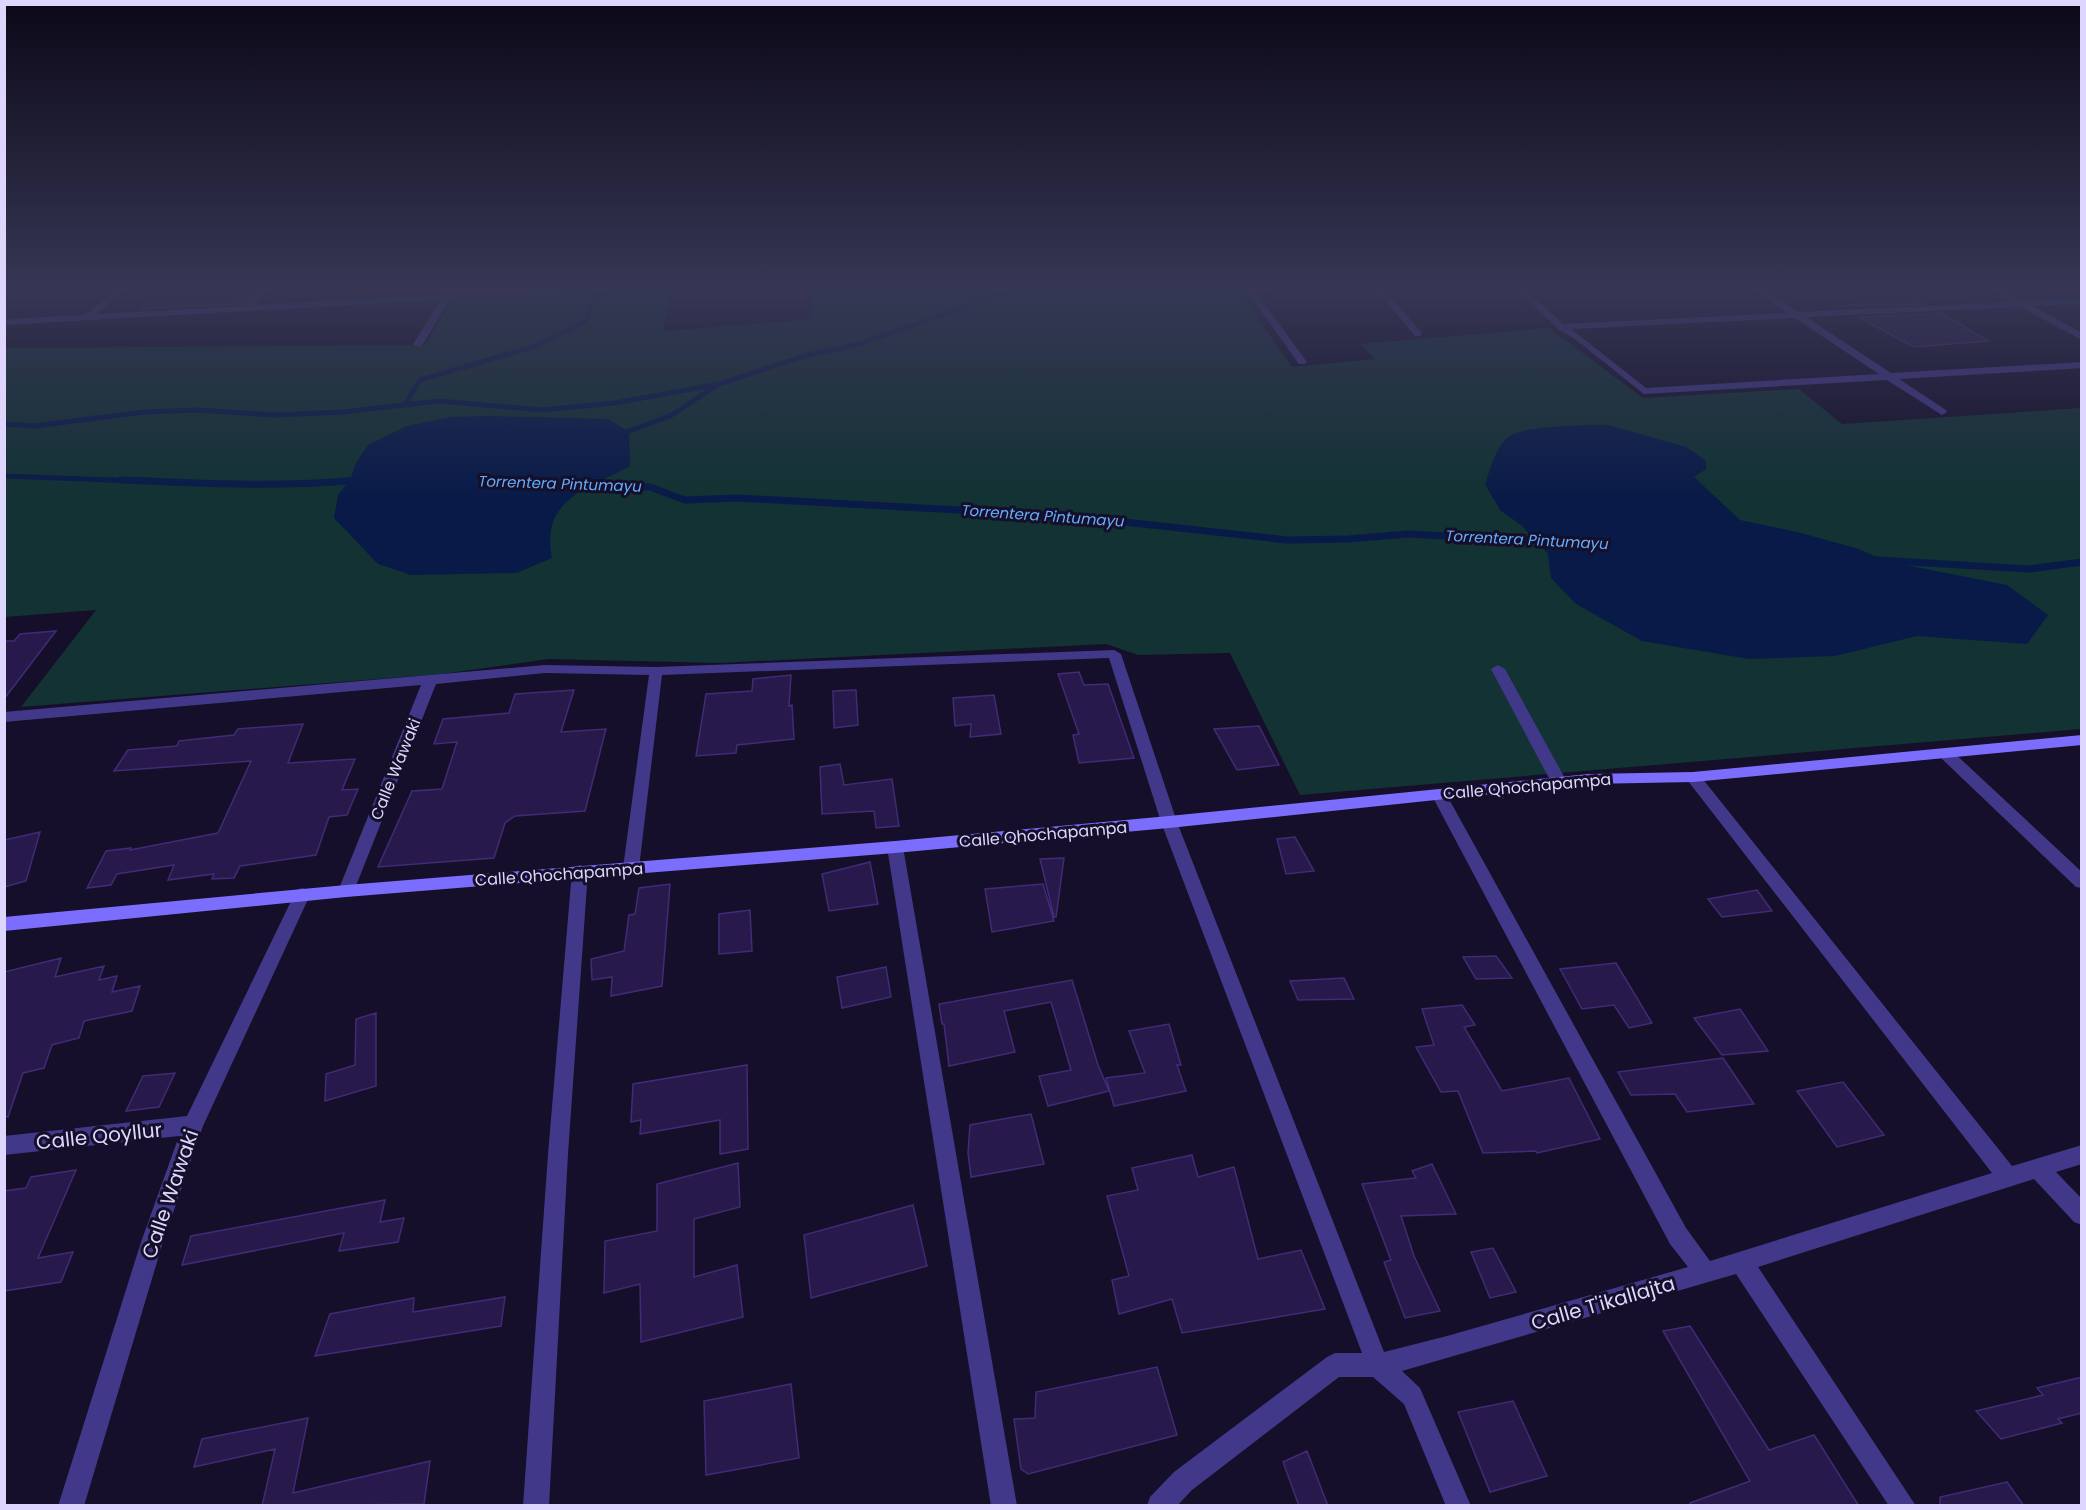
<svg xmlns="http://www.w3.org/2000/svg" width="2086" height="1510" viewBox="0 0 2086 1510" font-family="Poppins,sans-serif">
	<style>
		.green { fill: #123233 }
		.water { fill: #081b48 }
		.lines { fill: none; stroke-linecap: round; stroke-linejoin: round }
		.stream-far1 { stroke: #081b48; stroke-width: 5 }
		.stream { stroke: #081b48; stroke-width: 7 }
		.building { fill: #271a4a; stroke: #402b77; stroke-width: 1.5 }
		.street { fill: #413889; fill-rule: evenodd }
		.secondary { fill: #7b6dff; fill-rule: evenodd }
		.labels { text-anchor: middle; stroke-width: 6; stroke-linejoin: round; paint-order: stroke }
		.far-water-label { font-size: 15px; font-style: italic; fill: #64acff; stroke: #150f29 }
		.street-label { font-size: 16px; fill: #ded6ff; stroke: #150f29 }
		.near-street-label { font-size: 20px; fill: #ded6ff; stroke: #150f29 }
	</style>
	<rect width="100%" height="100%" fill="#150f29"/>
	<path class="green" d="M671,287L663,331L805,320L812,316L811,287H1235L1292,367L1375,359L1360,344L1549,328L1643,398L1799,389L1842,424L2081,408V729L1300,795L1230,653L1138,655L1106,644L719,663L548,659L442,674L21,707L96,610L5,617V348L425,345L452,300Z"/>
	<path class="water" d="M491,416L608,419L629,432L630,466C588,489 540,498 552,558L516,573L411,575L378,564L334,518L338,495L350,480L356,463L368,445L407,426L451,417Z
		M1608,425L1686,447L1706,461V469L1694,477L1740,520L1797,532L1859,549L1885,561L2007,585L2048,615L2027,644L1917,636L1835,656L1749,659L1642,641L1576,604L1551,578L1548,554L1521,525L1500,510L1485,484C1491,468 1494,451 1507,438C1521,425 1587,425 1608,425Z"/>
	<g class="lines">
		<path class="stream-far1" d="M405,405L420,380L536,346L586,321L591,303L604,293
			M4,424L34,426L145,412L198,410L275,415L342,412L439,401L542,410L615,403L719,384
			M621,434L670,416L719,384L811,354L856,345L1024,287
			M4,476L163,482
			M342,482L358,480"/>
		<path class="stream" d="M121,480C199,483 278,488 356,480
			M589,483L650,487L685,500L737,498L1070,516L1287,540L1348,539L1409,534L1544,541
			M1877,560L2029,569L2082,562"/>
	</g>
	<path class="building" d="M160,287H249V296L242,304L141,309Z
		M1919,300L1926,304L1838,306Z
		M1942,313L1988,341L1914,347L1858,317Z
		M56,631L4,699V641H14L20,634Z
		M1079,672L1084,685L1108,684L1134,758L1079,763L1073,735L1079,734L1058,674Z
		M791,675L789,706L792,705L794,739L737,745L736,753L696,756L706,694L752,691L753,679Z
		M574,690L561,732L606,729L585,811L515,816L505,823L494,858L378,867L412,791L442,789L457,742L434,744L443,719L509,713L515,694Z
		M856,690L858,725L834,728L833,691Z
		M994,695L1001,734L970,737L971,724L955,726L953,698Z
		M303,724L288,763L355,759L342,790L358,789L347,815L329,817L316,855L240,866L234,878L212,879L214,874L168,880L174,865L117,874L111,885L87,888L106,851L131,848L130,850L218,833L251,761L114,771L128,750L177,746L179,741L234,735L238,729Z
		M1259,726L1279,765L1237,770L1214,729Z
		M840,764L844,785L892,779L899,826L876,828L874,811L822,814L820,767Z
		M40,832L26,881L4,887V840Z
		M1295,837L1314,871L1286,874L1277,839Z
		M1064,858L1056,917H1054L1040,859Z
		M870,862L878,904L829,911L822,874Z
		M670,884L662,986L611,996L612,977L592,980L591,959L624,951L629,915L635,914L639,888Z
		M1043,884L1054,921L992,932L985,889Z
		M1757,890L1772,911L1722,917L1708,899Z
		M750,910L752,951L719,954V914Z
		M1496,956L1512,978L1476,979L1463,957Z
		M61,958L55,977L104,966L99,980L117,976L112,992L140,986L132,1011L84,1021L79,1038L52,1045L44,1068L23,1073L8,1117L4,1116V972Z
		M1616,963L1652,1023L1629,1028L1614,1005L1582,1009L1560,969Z
		M886,967L891,997L842,1008L837,977Z
		M1344,978L1354,999L1298,1000L1290,981Z
		M1072,980L1098,1065L1109,1091L1048,1106L1039,1076L1071,1070L1051,1002L1004,1011L1015,1052L949,1066L944,1024H942L939,1004Z
		M1462,1005L1475,1025L1464,1027L1502,1091L1569,1078L1600,1139L1537,1153L1536,1151L1483,1153L1458,1091L1441,1092L1416,1047L1434,1045L1422,1009Z
		M1740,1009L1768,1051L1722,1055L1694,1018Z
		M376,1013V1086L325,1101L326,1074L355,1065L356,1019Z
		M1169,1024L1181,1065H1177L1186,1091L1114,1106L1106,1078L1145,1073L1129,1031Z
		M1723,1058L1754,1104L1687,1112L1675,1094L1631,1095L1618,1072Z
		M747,1065L748,1149L720,1154V1120L640,1134L641,1120L631,1122L633,1084Z
		M175,1073L159,1107L126,1111L143,1076Z
		M1843,1082L1884,1135L1837,1147L1797,1091Z
		M1031,1114L1044,1164L971,1177L968,1153L970,1125Z
		M1192,1155L1198,1177L1234,1167L1258,1259L1301,1250L1325,1309L1182,1333L1172,1299L1119,1314L1112,1280L1129,1276L1107,1196L1138,1190L1132,1168Z
		M738,1163L740,1207L694,1219V1277L737,1265L743,1317L641,1342L640,1284L604,1293L605,1241L657,1231V1184Z
		M1432,1164L1456,1214L1401,1216L1414,1256L1440,1311L1405,1318L1384,1262L1391,1260L1362,1184L1416,1178L1412,1171Z
		M76,1170L38,1258L73,1252L61,1282L4,1291V1191L26,1188L31,1177Z
		M385,1200L380,1222L404,1218L398,1242L339,1251L344,1233L182,1265L191,1236Z
		M913,1205L927,1266L811,1298L804,1235Z
		M1493,1248L1516,1292L1490,1298L1471,1252Z
		M505,1297L501,1326L315,1356L330,1314L414,1298L413,1312Z
		M1690,1326L1769,1450L1814,1435L1859,1506H1691L1690,1503L1750,1481L1663,1331Z
		M1157,1367L1177,1435L1028,1474L1021,1469L1014,1419L1035,1418L1036,1392Z
		M2082,1377V1413L2058,1419L2062,1423L2001,1439L1976,1411L2043,1395L2037,1388Z
		M791,1384L799,1458L706,1475L704,1401Z
		M1513,1401L1547,1476L1490,1492L1458,1412Z
		M308,1418L293,1493L430,1461L424,1504L262,1506L275,1449L194,1467L202,1439Z
		M1307,1451L1328,1506H1299L1283,1462Z
		M2007,1482L2024,1506H1940V1497Z"/>
	<g class="lines">
		<path class="street" d="M118,287H127L97,314L243,306L260,287H269L253,305L445,294L451,288L455,291L453,294L578,287H626L622,290L450,299L423,344L418,347L413,344L441,300L4,325V319L85,315Z
			M1244,287H1252L1307,362L1305,364H1299Z
			M1374,287H1382L1421,332V336H1415Z
			M1515,287H1524L1563,324L1787,313L1750,287H1760L1798,312L2012,302L1988,287H1998L2024,301L2082,298V304L2033,306L2082,333V340L2021,307L1806,317L1891,373L2082,362V368L1899,379L1946,410L1947,412L1942,415L1887,380L1644,394L1575,339L1558,329ZM1795,318L1879,374L1646,388L1571,329Z
			M1114,650L1121,654L1177,822L1384,1352L1447,1336L1688,1267L1670,1244L1431,794L1434,790H1444L1686,1228L1710,1261L1992,1173L1688,781L1685,777L1688,773H1698L2012,1166L2082,1145V1164L2056,1172L2082,1199V1225L2074,1222L2034,1179L1758,1267L1916,1506H1889L1736,1274L1402,1371L1420,1388L1471,1506H1446L1404,1404L1373,1377H1339L1192,1490L1177,1506H1147L1150,1497L1174,1472L1327,1357L1335,1353H1362L1161,822L1109,658L662,675L639,868L637,872L631,874L625,872L623,868L649,675L545,673L436,684L354,891L352,896L346,897L340,896L338,891L421,685L4,722V712L545,665L656,667Z
			M1498,665L1505,669L1567,782L1564,786H1554L1551,782L1491,669Z
			M1946,749L1951,750L2082,872V888L2076,887L1941,758L1939,754L1941,750Z
			M895,841L901,843L903,847L1017,1506H991L887,847L889,843Z
			M580,865L586,867L588,871L568,1154L549,1506H523L548,1154L572,871L574,867Z
			M302,888L308,890L310,895L203,1126L163,1242L84,1506H58L141,1242L179,1136L4,1155V1136L187,1116L294,895L296,890Z"/>
		<path class="secondary" d="M2082,735V745L1693,782L1589,784L1169,828L895,853L346,897L4,931V917L346,885L895,841L1169,816L1589,774L1693,772Z"/>
	</g>
	<linearGradient id="sky" x2="0" y2="1"><stop stop-color="#0c0817"/><stop offset="0.58" stop-color="#353754"/><stop offset="1" stop-color="#353754" stop-opacity="0"/></linearGradient>
	<rect width="2086" height="498" fill="url(#sky)"/>
	<g class="labels">
		<g class="far-water-label">
			<text transform="translate(560 484) rotate(2)" y="5">Torrentera Pintumayu</text>
			<text transform="translate(1043 516) rotate(4)" y="5">Torrentera Pintumayu</text>
			<text transform="translate(1527 540) rotate(3)" y="5">Torrentera Pintumayu</text>
		</g>
		<g class="street-label">
			<text transform="translate(395 769) rotate(-68)" y="6">Calle Wawaki</text>
			<text transform="translate(1527 786) rotate(-5)" y="6">Calle Qhochapampa</text>
			<text transform="translate(1043 834) rotate(-5)" y="6">Calle Qhochapampa</text>
			<text transform="translate(559 874) rotate(-4)" y="6">Calle Qhochapampa</text>
		</g>
		<g class="near-street-label">
			<text transform="translate(99 1136) rotate(-6)" y="7">Calle Qoyllur</text>
			<text transform="translate(170 1194) rotate(-71)" y="7">Calle Wawaki</text>
			<text transform="translate(1603 1303) rotate(-16)" y="7">Calle T'ikallajta</text>
		</g>
	</g>
	<rect width="2086" height="1510" fill="none" stroke="#ded6ff" stroke-width="12"/>
</svg>
